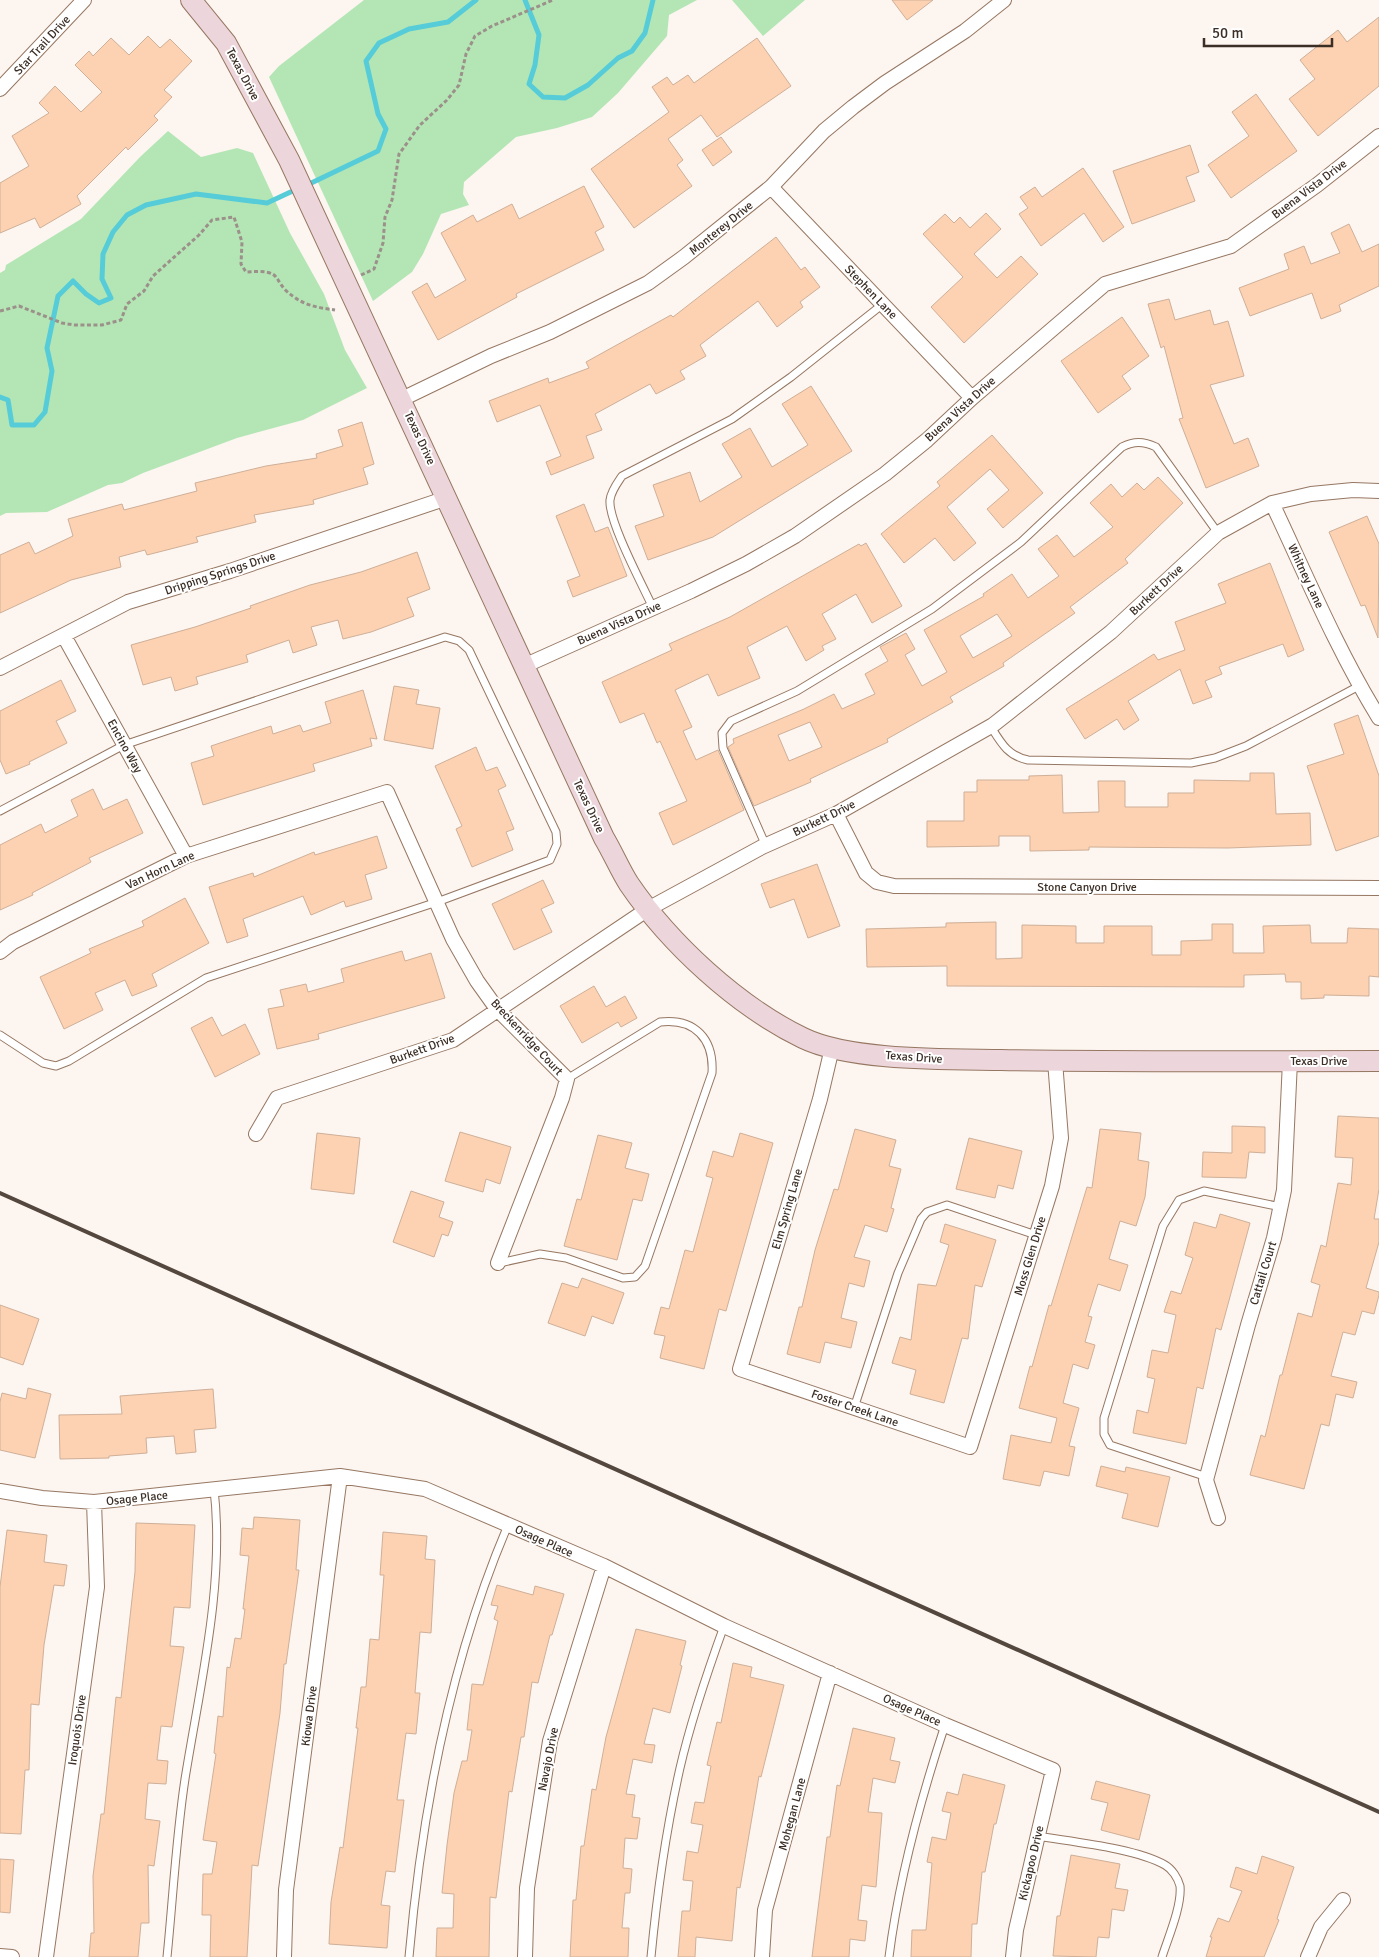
<svg xmlns="http://www.w3.org/2000/svg" width="1379" height="1957" viewBox="0 0 1379 1957" font-family="Signika,sans-serif">
	<style>
		.green { fill: #b4e6b5 }
		.lines { fill: none; stroke-linecap: round; stroke-linejoin: round }
		.stream { stroke: #56ccd8; stroke-width: 5 }
		.building { fill: #fdd2b2; stroke: #cfaf97; fill-rule: evenodd }
		.lane-casing { stroke: #967762; stroke-width: 9 }
		.street-casing { stroke: #967762; stroke-width: 16 }
		.secondary-casing { stroke: #967762; stroke-width: 22 }
		.path { stroke: #9b918a; stroke-width: 3; stroke-dasharray: 4 2.5; stroke-linecap: butt }
		.lane { stroke: #fff; stroke-width: 7 }
		.street { stroke: #fff; stroke-width: 14 }
		.secondary { stroke: #edd6db; stroke-width: 20 }
		.rail { stroke: #53473e; stroke-width: 4 }
		.labels { text-anchor: middle; stroke-width: 4; stroke-linejoin: round; paint-order: stroke }
		.street-label { font-size: 12px; fill: #3b2e25; stroke: #fff }
	</style>
	<rect width="100%" height="100%" fill="#fcf5f0"/>
	<path class="green" d="M364,0H697L669,15L667,36L618,93L592,117L557,128L516,137L464,182L463,194L469,205L441,214L423,254L412,272L373,301L269,77L279,66Z
		M732,0H805L763,36Z
		M168,131L201,157L237,148L253,153L290,233L324,294L345,350L367,388L303,420L237,438L143,473L122,483L108,485L47,512L6,513L0,516V273L5,270L6,265L81,219L140,157Z"/>
	<g class="lines">
		<path class="stream" d="M525,0L539,35L535,65L529,84L543,97L565,98L588,85L618,58L632,51L645,33L653,0
			M305,186L378,151L386,129L378,114L366,61L379,43L409,29L448,22L476,0
			M0,397L8,400L12,425H34L45,412L52,371L47,348L58,296L73,281L86,294L99,303L111,298L102,279L103,254L113,232L127,215L146,205L196,194L267,203L297,189"/>
	</g>
	<path class="building" d="M892,0H933L907,20Z
		M1379,17V86L1318,136L1289,99L1315,79L1300,60L1338,30L1347,42Z
		M148,36L160,48L170,39L192,61L164,90L172,97L154,116L158,120L128,150L126,147L77,196L81,204L40,228L35,218L0,233V183L29,166L12,136L49,113L39,103L55,86L81,112L102,92L75,65L89,51L93,56L111,38L129,55Z
		M757,38L791,86L717,137L701,115L668,139L683,160L677,165L692,186L634,228L591,169L669,112L652,87L667,77L673,85L688,75L694,83Z
		M1256,94L1297,151L1231,198L1208,165L1249,136L1232,112Z
		M721,137L732,152L713,166L702,150Z
		M1190,145L1199,172L1186,177L1195,201L1132,224L1113,171Z
		M1083,168L1124,227L1103,242L1084,213L1041,246L1019,214L1028,208L1020,197L1035,187L1042,197Z
		M584,186L604,227L595,232L604,250L516,294L517,297L438,340L412,292L427,283L435,298L466,280L441,233L473,215L477,222L512,204L519,219Z
		M986,213L1001,229L974,254L997,278L1021,256L1038,274L964,343L931,307L963,277L923,234L945,214L954,223L960,217L970,228Z
		M1349,224L1362,252L1379,244V286L1339,305L1341,311L1321,319L1312,293L1250,316L1239,288L1289,269L1284,254L1304,246L1311,264L1340,253L1331,233Z
		M776,237L801,270L805,267L820,287L800,302L803,307L777,327L758,301L700,345L706,356L680,371L685,379L656,394L650,384L595,414L602,430L586,436L594,458L551,475L546,462L561,456L540,405L497,422L489,401L548,378L549,383L589,368L586,362L671,315L673,317Z
		M1169,299L1175,320L1210,310L1214,325L1228,321L1244,376L1210,385L1234,444L1248,438L1259,466L1206,488L1179,419L1183,418L1164,346L1161,348L1148,304Z
		M1122,317L1149,356L1122,376L1131,389L1098,413L1061,361Z
		M811,386L852,451L713,537L648,560L635,526L664,516L653,485L690,472L700,502L742,477L722,444L750,428L772,467L808,445L782,404Z
		M362,422L374,464L363,468L368,484L313,500L314,504L254,515L256,522L196,537L198,542L147,555L145,550L119,557L121,567L71,580L0,613V555L29,542L35,554L73,536L68,519L122,504L124,510L197,491L195,483L266,466L317,458L316,454L343,446L338,430Z
		M992,435L1043,493L1003,528L987,509L1009,490L990,469L947,507L976,543L954,561L935,538L904,563L881,534L940,486L937,482Z
		M1158,477L1183,503L1125,559L1128,563L1070,607L1075,613L1003,663L1004,666L950,697L953,702L887,739L888,742L810,779L811,782L754,806L728,747L734,743L733,739L804,709L834,694L842,709L875,694L865,674L888,661L880,647L906,633L915,649L905,655L922,686L947,672L924,630L984,596L983,594L1012,574L1028,598L1059,576L1038,549L1057,535L1074,557L1113,527L1090,503L1111,484L1122,497L1137,483L1144,490ZM997,614L1012,636L973,658L960,636ZM810,722L822,747L789,761L778,735Z
		M584,504L595,532L608,527L627,576L573,597L567,581L580,576L556,516Z
		M1367,516L1379,544L1378,638L1365,605L1361,606L1329,532Z
		M866,543L902,606L872,623L856,594L822,614L836,639L822,646L824,650L806,661L787,626L747,647L760,678L718,696L708,674L675,690L692,727L683,731L696,760L718,750L744,810L673,845L659,813L687,801L660,741L657,743L644,713L620,723L602,682L672,650L669,644L730,617L859,544L861,546Z
		M417,552L430,589L407,598L414,616L371,632L343,639L338,620L311,627L317,645L293,653L289,640L246,655L248,662L196,677L198,684L175,691L171,677L143,685L131,645L195,627L251,608L250,606L310,585L361,572Z
		M1270,563L1304,650L1288,657L1283,644L1219,667L1222,674L1205,681L1212,697L1193,704L1180,669L1128,701L1139,720L1124,730L1117,719L1085,739L1066,709L1154,654L1158,660L1185,650L1175,622L1226,603L1218,584Z
		M61,680L76,711L56,721L67,743L29,762L30,764L6,774L0,760V711Z
		M394,686L419,690L416,704L440,708L433,749L384,740Z
		M363,690L377,739L370,738L372,746L313,764L315,771L203,805L191,763L214,756L211,746L271,726L273,734L300,725L303,732L331,723L325,702Z
		M1358,715L1379,776V836L1336,851L1307,766L1344,754L1334,724Z
		M476,747L486,771L497,767L506,786L498,790L514,829L506,832L513,850L472,867L456,829L462,826L435,766Z
		M1250,773H1274L1276,814L1310,813L1311,845L1228,848L1089,847V850L1030,851V836H999V846L927,847V821H964V792H977V780H1029V776L1062,775L1063,813L1099,812L1098,781H1125V807H1168V793H1194V780L1250,781Z
		M93,789L103,810L127,799L143,833L89,858L91,862L32,893L33,895L0,910V845L41,824L45,833L78,816L71,800Z
		M377,836L387,868L365,875L372,899L346,907L344,901L311,915L303,896L243,919L248,936L227,943L209,887L253,873L254,877L314,852L315,855Z
		M817,864L840,926L808,938L794,899L770,908L761,884Z
		M543,880L554,903L541,909L552,932L514,950L492,904Z
		M185,898L209,943L152,974L157,986L132,996L125,980L95,993L103,1010L64,1029L40,977L91,953L89,949L144,926L142,921Z
		M996,922V959L1022,958V925L1076,926V943H1104V926H1152V955H1181V941L1212,940V924H1233V953H1264L1263,926L1310,925L1311,943H1347L1348,928L1379,929V977L1369,976V996L1324,995V998L1301,999V982H1286L1285,974L1244,975V987L947,986V966L867,967L866,929L946,927V923Z
		M402,951L405,961L431,953L445,998L318,1034L319,1039L277,1049L268,1009L284,1006L280,990L306,984L308,992L344,982L341,969Z
		M594,986L606,1007L625,996L637,1018L621,1027L618,1022L582,1043L560,1006Z
		M212,1017L222,1036L245,1024L260,1054L215,1077L191,1028Z
		M1338,1116L1379,1118V1189L1374,1219H1379V1242L1366,1288L1379,1292V1295L1374,1314L1362,1311L1355,1335L1343,1332L1331,1376L1357,1382L1353,1398L1336,1394L1329,1426L1321,1424L1304,1489L1250,1475L1261,1435L1265,1437L1280,1375H1282L1298,1313L1312,1317L1320,1285L1311,1282L1321,1245L1326,1247L1338,1183L1351,1185L1353,1158L1335,1157Z
		M1232,1126L1265,1127V1153L1249,1152L1246,1178L1202,1177L1203,1152L1232,1153Z
		M855,1129L896,1140L889,1166L901,1169L891,1208L894,1209L887,1232L865,1225L854,1257L870,1261L864,1287L849,1283L841,1318L857,1322L851,1348L825,1342L820,1363L787,1354L799,1307H802L815,1250L834,1189L838,1190Z
		M1100,1129L1141,1133L1138,1160L1149,1162L1145,1197L1136,1226L1120,1221L1109,1259L1128,1265L1120,1291L1098,1284L1088,1316L1092,1317L1085,1342L1095,1345L1088,1369L1073,1364L1063,1403L1079,1408L1069,1446L1075,1447L1069,1476L1044,1471L1040,1486L1003,1479L1011,1435L1051,1443L1057,1418L1019,1408L1030,1366L1032,1367L1049,1305L1051,1306L1087,1187L1092,1188Z
		M460,1132L511,1147L500,1184L486,1179L483,1192L445,1181Z
		M317,1133L360,1138L354,1194L311,1189Z
		M740,1133L773,1143L726,1311L719,1309L704,1369L660,1358L665,1336L654,1334L661,1307L669,1309L685,1250L693,1252L713,1178L706,1176L713,1151L733,1157Z
		M598,1135L632,1143L625,1168L649,1174L642,1201L633,1199L617,1260L564,1246L577,1199L581,1200Z
		M969,1138L1022,1151L1013,1189L998,1185L995,1198L956,1189Z
		M411,1191L444,1202L439,1217L453,1222L448,1236L442,1234L434,1257L393,1242Z
		M1220,1214L1250,1223L1221,1330L1216,1328L1203,1389L1197,1387L1186,1444L1133,1433L1137,1410L1148,1413L1155,1379L1147,1377L1152,1350L1168,1353L1176,1315L1164,1312L1171,1291L1181,1294L1193,1258L1185,1255L1194,1222L1216,1228Z
		M945,1224L996,1240L982,1287L975,1285L968,1339L962,1338L944,1403L910,1394L916,1370L892,1363L900,1337L911,1340L918,1284L936,1286L949,1245L940,1242Z
		M582,1278L624,1293L613,1324L592,1316L585,1336L548,1323L562,1283L578,1288Z
		M0,1305L39,1319L23,1365L0,1357Z
		M28,1388L51,1394L35,1458L0,1450V1402L2,1393L26,1399Z
		M213,1389L216,1428L194,1430L196,1452L176,1454L174,1436L146,1438L147,1453L109,1456V1458L60,1459L59,1415L122,1414L120,1396Z
		M1101,1466L1125,1472L1126,1467L1170,1477L1158,1527L1122,1518L1128,1494L1096,1486Z
		M254,1517L300,1520L296,1570H299L286,1664H284L280,1713L258,1866L252,1865L247,1957H210L211,1915H202L203,1874H212L217,1842L203,1840L216,1754L214,1753L218,1716L223,1717L227,1667L230,1668L235,1638L241,1639L245,1609H243L249,1556L240,1555L242,1528L253,1529Z
		M136,1523L195,1525L190,1608L174,1607L170,1646L184,1647L172,1727L161,1726L157,1760L168,1761L166,1784L148,1783L145,1819L160,1821L154,1866L148,1865L149,1923H141L138,1957H89L91,1933H94L93,1876L101,1814H104L116,1697L121,1698L135,1572Z
		M7,1530L47,1535L44,1562L67,1565L64,1586L54,1585L44,1645L39,1705L31,1704L29,1770H25L21,1834L0,1833V1587Z
		M383,1532L427,1536L425,1559L435,1560L431,1633L420,1632L415,1693H420L416,1734L406,1733L397,1800H404L395,1872L386,1871L381,1905L390,1906L387,1948L329,1944L331,1902L340,1847L343,1848L358,1728H356L361,1687H366L370,1639L379,1640L384,1575H380Z
		M497,1585L533,1595L535,1586L564,1594L552,1635H550L538,1683L532,1682L524,1737H521L512,1792L509,1791L496,1898L490,1897L489,1957H436L437,1928H453L454,1894L442,1893L447,1845L454,1793L462,1761H467L472,1730H467L472,1684L483,1685L498,1621L494,1619L498,1606L491,1605Z
		M636,1629L686,1641L680,1665L682,1666L670,1713L653,1708L644,1744L655,1745L652,1763L633,1759L626,1794L635,1795L632,1817L640,1818L637,1839L625,1838L623,1868L632,1869L630,1893H625L622,1928H629L628,1957H570L573,1900H576L581,1846H584L592,1789L596,1790L606,1737Z
		M733,1663L752,1667L750,1677L784,1685L761,1777L759,1776L740,1888L737,1887L732,1941L696,1937L695,1957H678L682,1911H690L693,1881L683,1880L687,1851L698,1853L703,1825L691,1823L695,1802L704,1803L711,1766L707,1765L717,1722L721,1723Z
		M853,1728L895,1738L890,1760L900,1762L895,1783L873,1778L868,1812L882,1813L876,1887L862,1885L858,1920L867,1921L865,1941L850,1939L849,1957H812L827,1837H830L837,1785L840,1786Z
		M963,1774L1005,1785L996,1824H994L985,1872H982L977,1924H972L971,1957H911L912,1930H926L932,1863L927,1862L932,1837L946,1840L951,1813L942,1811L947,1792L958,1795Z
		M1096,1781L1150,1795L1139,1840L1101,1830L1108,1803L1091,1799Z
		M1071,1855L1120,1864L1115,1888L1128,1890L1124,1911L1112,1909L1109,1938L1098,1937L1096,1957L1053,1956L1057,1916H1060Z
		M1262,1856L1294,1867L1277,1919L1279,1920L1264,1957H1206L1212,1937H1210L1218,1918L1229,1922L1242,1891L1230,1887L1236,1867L1257,1874Z
		M0,1859L14,1860L10,1913L0,1912Z"/>
	<g class="lines">
		<g class="lane-casing">
			<path id="lane" d="M653,608C643,586 608,521 610,500C611,491 618,482 622,476L732,419L791,377L883,304
				M991,727C1001,743 1008,756 1028,760L1191,763L1215,758L1246,746L1359,686
				M0,811L124,745L445,637L459,641L469,650L556,832L557,844L550,860L437,902L206,978L69,1061L56,1066L43,1063L0,1035
				M766,846L723,748L722,733L731,721L797,691L932,609L1021,542L1122,447C1134,441 1143,441 1156,447L1218,533
				M499,1263L540,1254L566,1258L623,1278L635,1277L645,1266L712,1073C714,1039 695,1018 660,1022L567,1079
				M854,1408L898,1273L921,1219L927,1212L947,1205L1036,1235
				M1207,1477L1110,1445L1104,1434V1418L1163,1226L1179,1200L1204,1191L1281,1207
				M1037,1836C1072,1842 1135,1848 1165,1865C1172,1869 1178,1878 1180,1886C1182,1906 1168,1938 1162,1957
				M167,1957C173,1898 176,1838 185,1779C200,1685 225,1584 214,1489
				M409,1957C422,1810 450,1661 508,1525
				M651,1957C657,1894 666,1830 680,1768C691,1720 707,1673 724,1626
				M889,1957C899,1878 920,1801 945,1725"/>
		</g>
		<g class="street-casing">
			<path id="street" d="M0,89L84,0
				M771,187L972,398
				M402,399L491,356L550,332L648,283L684,257L771,187L824,131L853,107L885,83L965,31L1004,0
				M1272,503C1306,575 1337,650 1379,718
				M64,636L186,856
				M526,665L691,591L746,564L795,536L885,474L927,440L972,398L1105,284L1231,246L1317,185L1379,136
				M0,668L128,602L230,571L447,498
				M836,814L866,873L877,882L894,886L1379,888
				M0,952L13,942L186,856L387,792L453,939L477,981L497,1009L567,1079L562,1098L498,1263
				M832,1048L820,1099L740,1369L970,1447L1052,1186L1061,1138L1055,1061
				M256,1134L277,1098L453,1040L648,909L762,847L836,814L993,725L1111,632L1218,533L1272,503L1311,494L1353,490L1379,491
				M0,1491L42,1498L94,1502L340,1476L425,1489L604,1566L724,1626L945,1725L1053,1770L1016,1930L1013,1957
				M1218,1518L1206,1480L1248,1325L1274,1238L1284,1190L1290,1061
				M0,1956L12,1957
				M46,1957L97,1587L94,1502
				M284,1957L286,1890L340,1476
				M525,1957L527,1888L550,1741L604,1566
				M762,1957L765,1910L830,1673
				M1308,1957L1321,1927L1343,1900"/>
		</g>
		<g class="secondary-casing">
			<path id="secondary" d="M191,0L226,43L289,160L604,838C613,853 620,870 629,884C670,944 737,1006 803,1038C850,1061 947,1059 1001,1060C1127,1062 1253,1061 1379,1061"/>
		</g>
		<path class="path" d="M361,275L374,269L383,243L385,217L392,200L399,154L420,125L447,100L459,85L466,54L475,36L492,26L553,0
			M0,311L19,306L62,323L74,325H102L121,320L127,304L144,291L153,276L199,235L212,220L234,217L242,242L241,264L246,272C287,269 269,280 294,297C306,306 321,308 335,310"/>
		<use href="#lane" class="lane"/>
		<use href="#street" class="street"/>
		<use href="#secondary" class="secondary"/>
		<path class="rail" d="M0,1193L1379,1812"/>
	</g>
	<g class="labels">
		<g class="street-label">
			<text transform="translate(42 45) rotate(-47)" y="4">Star Trail Drive</text>
			<text transform="translate(243 74) rotate(62)" y="4">Texas Drive</text>
			<text transform="translate(1309 189) rotate(-37)" y="4">Buena Vista Drive</text>
			<text transform="translate(721 228) rotate(-39)" y="4">Monterey Drive</text>
			<text transform="translate(871 292) rotate(46)" y="4">Stephen Lane</text>
			<text transform="translate(960 409) rotate(-42)" y="4">Buena Vista Drive</text>
			<text transform="translate(420 438) rotate(65)" y="4">Texas Drive</text>
			<text transform="translate(220 573) rotate(-18)" y="4">Dripping Springs Drive</text>
			<text transform="translate(1306 576) rotate(65)" y="4">Whitney Lane</text>
			<text transform="translate(1156 590) rotate(-43)" y="4">Burkett Drive</text>
			<text transform="translate(619 623) rotate(-24)" y="4">Buena Vista Drive</text>
			<text transform="translate(125 746) rotate(61)" y="4">Encino Way</text>
			<text transform="translate(589 806) rotate(65)" y="4">Texas Drive</text>
			<text transform="translate(824 818) rotate(-26)" y="4">Burkett Drive</text>
			<text transform="translate(160 870) rotate(-25)" y="4">Van Horn Lane</text>
			<text x="1087" y="891">Stone Canyon Drive</text>
			<text transform="translate(527 1037) rotate(47)" y="4">Breckenridge Court</text>
			<text transform="translate(422 1049) rotate(-20)" y="4">Burkett Drive</text>
			<text transform="translate(914 1057) rotate(4)" y="4">Texas Drive</text>
			<text x="1319" y="1065">Texas Drive</text>
			<text transform="translate(787 1209) rotate(-74)" y="4">Elm Spring Lane</text>
			<text transform="translate(1030 1256) rotate(-73)" y="4">Moss Glen Drive</text>
			<text transform="translate(1263 1273) rotate(-73)" y="4">Cattail Court</text>
			<text transform="translate(855 1408) rotate(19)" y="4">Foster Creek Lane</text>
			<text transform="translate(137 1498) rotate(-6)" y="4">Osage Place</text>
			<text transform="translate(544 1541) rotate(24)" y="4">Osage Place</text>
			<text transform="translate(912 1710) rotate(24)" y="4">Osage Place</text>
			<text transform="translate(309 1716) rotate(-83)" y="4">Kiowa Drive</text>
			<text transform="translate(77 1730) rotate(-82)" y="4">Iroquois Drive</text>
			<text transform="translate(548 1759) rotate(-79)" y="4">Navajo Drive</text>
			<text transform="translate(792 1814) rotate(-75)" y="4">Mohegan Lane</text>
			<text transform="translate(1031 1863) rotate(-77)" y="4">Kickapoo Drive</text>
		</g>
	</g>
	<path d="M1204 38v8h128v-8" fill="none" stroke="#3b2e25" stroke-width="2.5"/>
	<text x="1212" y="38" font-size="15" fill="#3b2e25" stroke="#ffffff" stroke-width="4" paint-order="stroke">50 m</text>
</svg>
